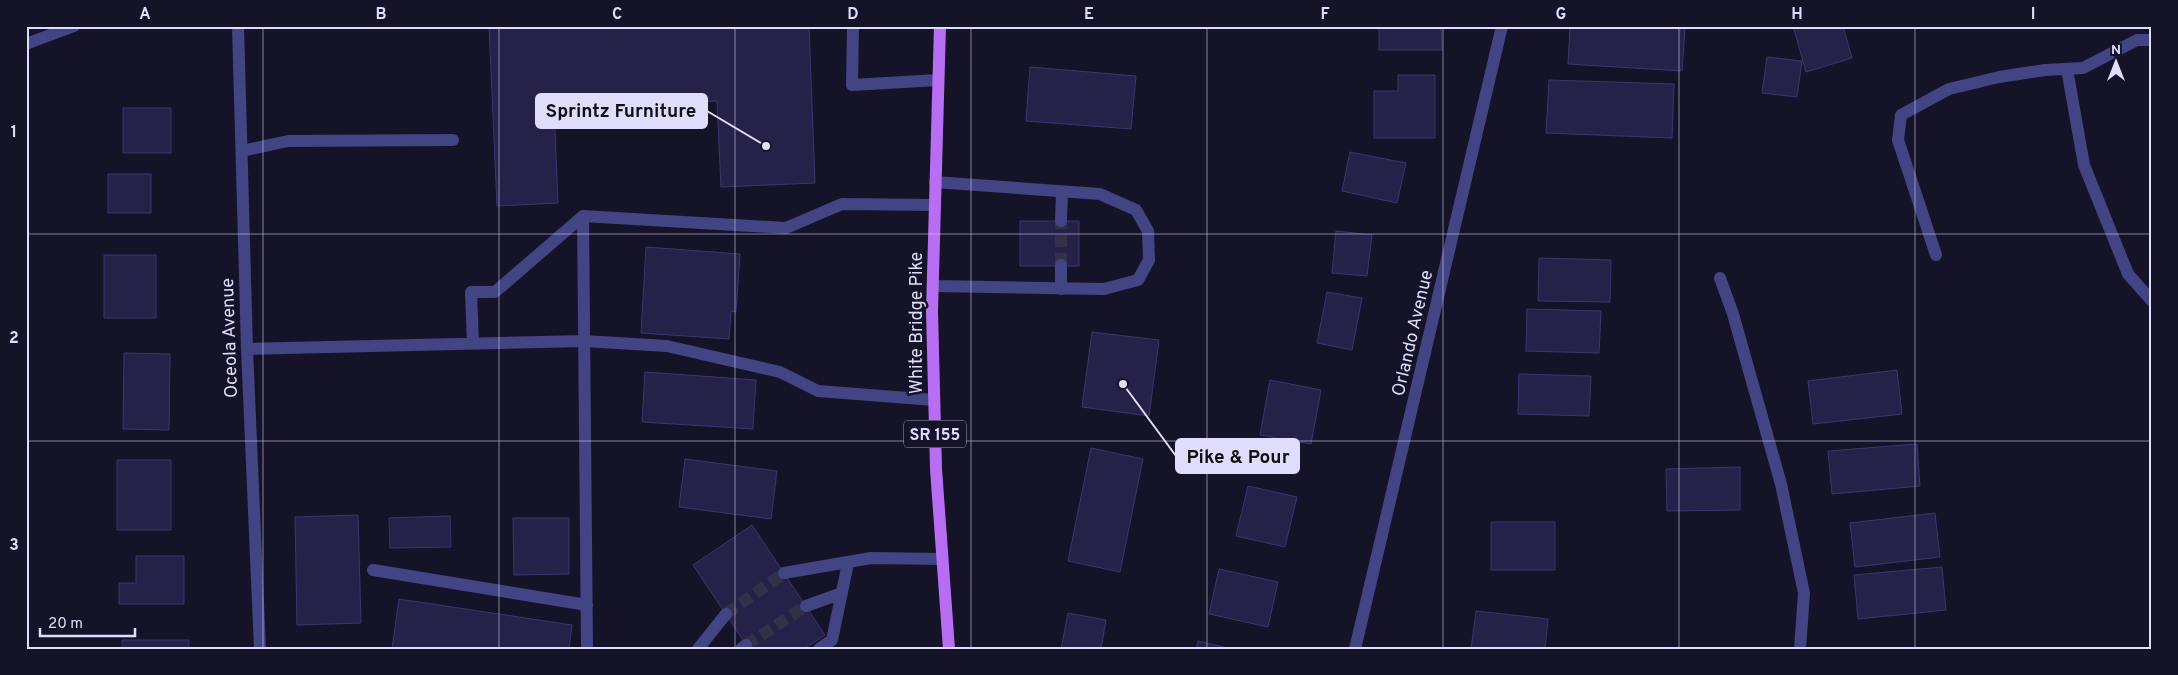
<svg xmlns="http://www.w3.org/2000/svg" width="2178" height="675" viewBox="0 0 2178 675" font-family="Overpass,sans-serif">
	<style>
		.building { fill: #262148; stroke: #3d3572 }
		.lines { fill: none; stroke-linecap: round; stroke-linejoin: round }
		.minor-tunnel { stroke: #333148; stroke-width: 12; stroke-dasharray: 12 6; stroke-linecap: butt }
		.minor { stroke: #424483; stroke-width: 12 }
		.major { stroke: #b86ef2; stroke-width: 12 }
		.grid { fill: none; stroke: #dfddfc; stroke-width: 1; stroke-opacity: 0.55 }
		.labels { text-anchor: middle; stroke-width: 5; stroke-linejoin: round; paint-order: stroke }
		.shield { fill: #151328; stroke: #a2a0bc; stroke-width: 1 }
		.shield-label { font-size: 16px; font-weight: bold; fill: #dfddfc }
		.street-label { font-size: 18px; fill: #dfddfc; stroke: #151328 }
		.leader { fill: none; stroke: #dfddfc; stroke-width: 2 }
		.callout-dot { fill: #dfddfc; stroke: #151328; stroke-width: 2 }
		.callout { fill: #dfddfc; stroke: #dfddfc; stroke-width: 2 }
		.callout-label { font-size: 19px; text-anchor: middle; font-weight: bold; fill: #111 }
		.neatline { fill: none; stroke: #dfddfc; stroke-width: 2 }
		.grid-label { font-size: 16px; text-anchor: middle; font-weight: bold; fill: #dfddfc }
	</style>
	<rect width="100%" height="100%" fill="#151328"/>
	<path class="building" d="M489,26H809L815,183L721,187L717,101L554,108L558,203L497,206Z
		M1379,26H1441L1442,50H1379Z
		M1570,26L1685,28L1682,71L1568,64Z
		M1793,26H1843L1852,58L1806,72Z
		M1767,57L1802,61L1797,97L1762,93Z
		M1030,67L1136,76L1131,129L1026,121Z
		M1398,75H1435V138H1374V91H1398Z
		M1549,80L1674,84L1672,138L1546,133Z
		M123,108H171V153H123Z
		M1350,152L1406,163L1397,203L1342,191Z
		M108,174H151V213H108Z
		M1020,221H1079V266H1020Z
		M1336,231L1372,235L1367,276L1332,273Z
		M646,247L740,254L736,312L731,311L729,339L641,333Z
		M104,255H156V318H104Z
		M1539,258L1611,260L1610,302L1538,301Z
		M1327,292L1362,298L1352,350L1317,343Z
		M1527,309L1601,311L1599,353L1526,351Z
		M1092,332L1159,340L1149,416L1082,407Z
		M124,353L170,354L169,430L123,429Z
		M1897,370L1902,414L1813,424L1808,381Z
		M645,372L756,380L753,429L642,422Z
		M1519,374L1591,376L1589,416L1518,414Z
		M1270,380L1321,390L1311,444L1260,435Z
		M1917,444L1920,486L1832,494L1828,451Z
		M1091,448L1143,459L1120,572L1068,561Z
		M685,459L777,471L771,519L679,507Z
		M117,460H171V530H117Z
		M1740,467V510L1667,511L1666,469Z
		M1248,486L1297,497L1285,547L1236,536Z
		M1935,513L1940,557L1855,567L1850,523Z
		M358,515L361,623L297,625L295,517Z
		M450,516L451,547L390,548L389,518Z
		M513,518H569V574L514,575Z
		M1491,522H1555V570H1491Z
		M752,525L825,635L804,649H749L693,565Z
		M136,556H184V604H119V583H136Z
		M1942,567L1946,610L1858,619L1854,575Z
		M1219,569L1278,582L1268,627L1209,614Z
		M399,599L572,625L569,649H392Z
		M1476,611L1548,619L1545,649H1471Z
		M1068,613L1106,620L1101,649H1061Z
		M122,640H189V649H122Z
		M1198,641L1232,649H1196Z"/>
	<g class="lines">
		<path class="minor-tunnel" d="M1061,265V221
			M726,614L784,573
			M746,645L806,606"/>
		<path class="minor" d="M238,26L247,349L260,649
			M853,26L852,85L938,80
			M26,44L74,26
			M2067,69L2084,165L2128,274L2152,301
			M242,151L288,141L453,140
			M583,216L587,649
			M1061,221L1062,192
			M1936,255L1898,140L1901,115L1949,89L1999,77L2045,70L2083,68L2137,40H2152
			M1061,265V289
			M1720,278L1733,314L1781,484L1804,593L1800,649
			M933,286L1104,289L1138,280L1149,260L1148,231L1136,210L1100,194L935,182
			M473,343L471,292H495L583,216L786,228L842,204L935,205
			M247,349L584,341L667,346L780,372L818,391L934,400
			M373,570L587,605
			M784,573L871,558L942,559
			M806,606L842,593
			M698,649L726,614
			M741,649L746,645
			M819,649L832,640L848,563
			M1355,649L1502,26"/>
		<path class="major" d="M940,26L932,311L936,469L949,649"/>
	</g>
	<path class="grid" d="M263,26V649M499,26V649M735,26V649M971,26V649M1207,26V649M1443,26V649M1679,26V649M1915,26V649M26,234H2152M26,441H2152"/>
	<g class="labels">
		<rect class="shield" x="904" y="420.5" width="62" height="27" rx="4"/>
		<g class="shield-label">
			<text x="935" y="440">SR 155</text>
		</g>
		<g class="street-label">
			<text transform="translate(916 323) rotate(-90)" y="6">White Bridge Pike</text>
			<text transform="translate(1412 333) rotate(-77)" y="6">Orlando Avenue</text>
			<text transform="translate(229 338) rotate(-92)" y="6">Oceola Avenue</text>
		</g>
	</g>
	<path class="leader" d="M766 146L707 111M1123 384L1176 456"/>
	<g class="callout-dot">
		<circle cx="766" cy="146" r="5"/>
		<circle cx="1123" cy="384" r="5"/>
	</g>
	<g class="callout">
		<rect x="536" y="94" width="171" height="34" rx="5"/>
		<rect x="1176" y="439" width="123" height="34" rx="5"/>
	</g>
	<g class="callout-label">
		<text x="621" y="117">Sprintz Furniture</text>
		<text x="1238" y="463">Pike &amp; Pour</text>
	</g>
	<rect width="2178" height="675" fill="none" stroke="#151328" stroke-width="55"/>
	<g transform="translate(2116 62)" stroke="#151328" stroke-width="4" paint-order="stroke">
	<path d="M0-4L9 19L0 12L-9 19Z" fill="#dfddfc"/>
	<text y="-8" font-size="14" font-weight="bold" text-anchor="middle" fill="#dfddfc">N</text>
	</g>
	<path d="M40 628v8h95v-8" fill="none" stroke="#dfddfc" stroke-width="2.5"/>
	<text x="48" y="628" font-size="15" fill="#dfddfc" stroke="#151328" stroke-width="4" paint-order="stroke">20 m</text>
	<rect x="28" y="28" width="2122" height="620" class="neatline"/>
	<g class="grid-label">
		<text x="145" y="19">A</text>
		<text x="381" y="19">B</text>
		<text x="617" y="19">C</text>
		<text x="853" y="19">D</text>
		<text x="1089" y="19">E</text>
		<text x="1325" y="19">F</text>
		<text x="1561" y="19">G</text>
		<text x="1797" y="19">H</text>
		<text x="2033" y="19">I</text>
		<text x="14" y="137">1</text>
		<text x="14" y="343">2</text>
		<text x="14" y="550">3</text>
	</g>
</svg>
